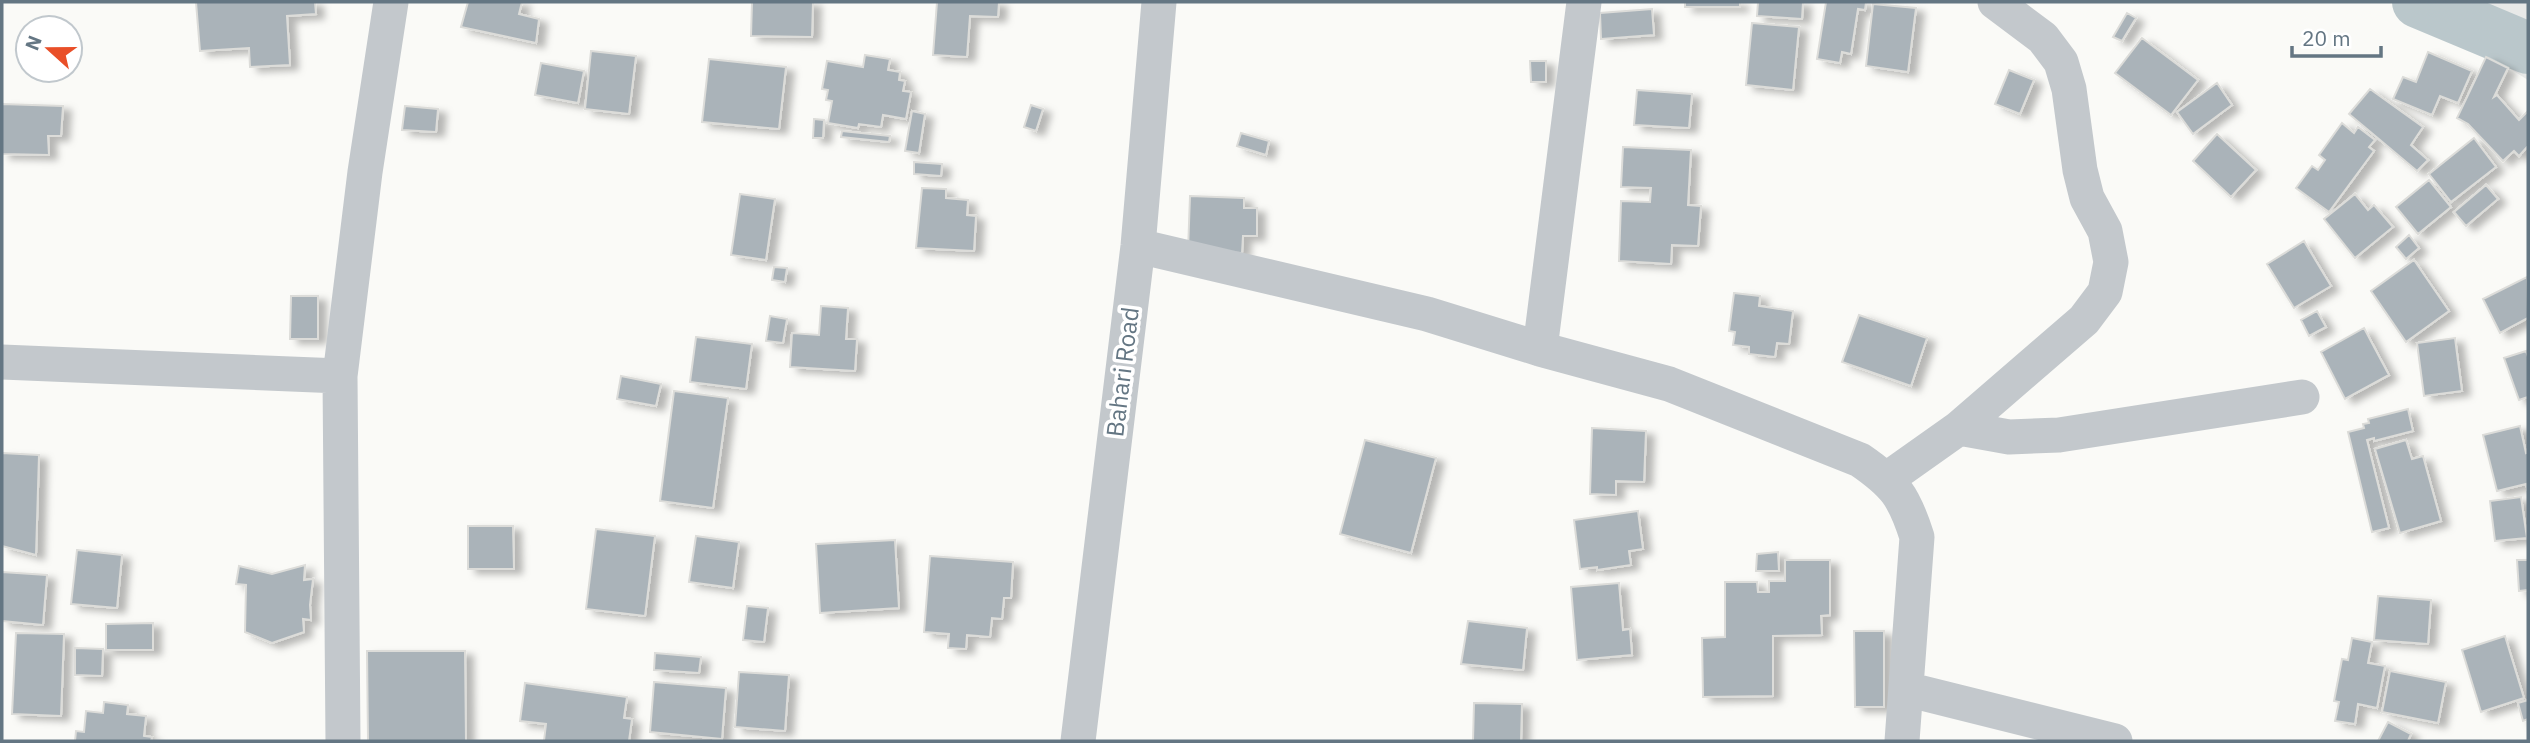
<svg xmlns="http://www.w3.org/2000/svg" width="2530" height="743" viewBox="0 0 2530 743" font-family="'IBM Plex Sans',sans-serif">
	<style>
		.built { fill: #e8e9e8 }
		.lines { fill: none; stroke-linecap: round; stroke-linejoin: round }
		.river { stroke: #bac7cb; stroke-width: 52 }
		.building { fill: #aab3b9; stroke: #dcdcd9; stroke-width: 2; filter: url(#shadow) }
		.street { stroke: #c3c8cc; stroke-width: 35 }
		.labels { text-anchor: middle; stroke-width: 7; stroke-linejoin: round; paint-order: stroke }
		.street-label { font-size: 24px; fill: #647683; stroke: #fff }
	</style>
	<defs>
		<filter id="shadow"><feDropShadow dx="8" dy="4.5" stdDeviation="3.5" flood-color="#0004"/></filter>
	</defs>
	<rect width="100%" height="100%" fill="#fafaf7"/>
	<path class="built" d="M2403,2H2528V80Z"/>
	<g class="lines">
		<path class="river" d="M2418,2L2528,48"/>
	</g>
	<path class="building" d="M196,2H315L316,14L287,16L290,65L250,67L249,48L200,51Z
		M468,2H522L519,14L539,19L536,43L461,27Z
		M752,2H813L812,37L751,36Z
		M937,2H999L998,17L970,16L967,57L933,55Z
		M1685,2H1740V7H1685Z
		M1758,2H1803L1802,19L1757,16Z
		M1826,2H1866L1865,10L1858,9L1851,54L1842,52L1840,63L1817,59Z
		M1873,4L1916,8L1908,72L1866,66Z
		M1652,9L1654,35L1601,39L1600,13Z
		M2127,13L2136,18L2122,41L2113,37Z
		M1752,23L1799,27L1793,90L1746,85Z
		M2142,38L2198,80L2171,115L2115,73Z
		M591,51L636,56L629,114L585,109Z
		M2428,52L2472,71L2458,103L2440,96L2432,115L2393,99L2403,77L2416,82Z
		M865,55L890,59L888,70L900,72L899,80L905,81L903,91L911,92L906,119L883,115L881,127L859,124L858,128L828,123L832,101L826,100L828,90L822,89L827,61L863,67Z
		M2486,57L2508,68L2494,97L2497,95L2519,120L2528,111V146L2519,156L2514,151L2503,161L2468,124L2457,118Z
		M709,59L786,67L779,129L702,122Z
		M1530,61H1546V82H1531Z
		M541,63L584,71L578,103L535,95Z
		M2009,70L2034,80L2020,114L1995,104Z
		M2217,83L2232,105L2193,134L2177,112Z
		M2370,89L2423,127L2411,145L2428,160L2417,171L2349,114Z
		M1637,90L1692,94L1689,128L1634,125Z
		M2,104L63,106L61,136H48L49,155L2,154Z
		M1031,105L1043,109L1036,131L1024,127Z
		M405,106L438,109L436,132L402,130Z
		M912,111L925,114L919,153L905,151Z
		M814,119L824,120L823,138H813Z
		M2342,123L2354,133L2358,127L2375,140L2369,147L2374,151L2329,212L2296,188L2312,166L2318,170L2325,160L2319,155Z
		M842,131L890,136L889,142L841,137Z
		M1241,133L1269,141L1266,155L1237,146Z
		M2217,134L2256,170L2231,197L2193,161Z
		M2474,138L2496,167L2451,202L2429,174Z
		M1623,147L1691,150L1688,205L1701,206L1698,246L1672,245L1671,264L1619,261L1621,201L1650,202L1651,188L1621,187Z
		M914,162L942,164L941,176L914,174Z
		M2429,180L2451,207L2418,234L2396,207Z
		M2486,185L2498,199L2466,226L2454,212Z
		M922,188L946,189V198L968,200L967,215L976,216L974,251L916,248Z
		M740,194L775,199L766,260L731,255Z
		M2355,194L2368,210L2374,205L2393,227L2355,258L2324,219Z
		M1190,196L1244,198V208H1257V236H1243L1242,253L1188,251Z
		M2409,235L2419,248L2406,259L2396,247Z
		M2304,241L2331,286L2294,308L2267,264Z
		M2414,260L2449,311L2406,342L2371,291Z
		M774,267L787,268L785,282L772,280Z
		M2527,277L2528,318L2500,333L2483,299Z
		M1734,293L1760,296L1759,306L1793,311L1789,344L1777,343L1775,357L1749,354V347L1733,345L1735,332L1729,331Z
		M291,296H318V339H290Z
		M821,306L848,308L846,339H857L855,371L790,367L792,333L819,335Z
		M2317,311L2326,327L2309,336L2301,320Z
		M1859,315L1927,338L1911,386L1842,362Z
		M770,316L787,319L783,343L766,341Z
		M2364,328L2389,375L2345,399L2321,352Z
		M696,337L752,344L746,389L690,382Z
		M2455,338L2462,391L2424,396L2417,343Z
		M2526,351L2528,357V397L2519,400L2504,358Z
		M621,376L661,384L656,406L617,399Z
		M674,391L728,398L713,508L660,501Z
		M2408,409L2413,431L2374,441V438L2367,440L2389,528L2372,532L2348,432L2364,428L2363,424L2369,423L2368,419Z
		M2520,426L2526,453L2528,452V491L2526,484L2497,491L2483,435Z
		M1592,428L1646,431L1644,482L1616,481V495L1590,494Z
		M1365,440L1436,458L1411,553L1340,534Z
		M2406,440L2412,459L2423,456L2441,521L2400,533L2375,449Z
		M2,453L39,455L36,555L2,546Z
		M2521,497L2527,538L2495,541L2490,501Z
		M1638,511L1643,549L1629,551L1631,565L1597,570V567L1580,569L1574,520Z
		M468,526H513L514,569H468Z
		M596,529L655,536L645,616L586,609Z
		M696,536L739,542L733,588L689,582Z
		M895,540L899,608L820,613L816,544Z
		M77,550L122,555L117,608L71,604Z
		M1778,552L1779,571H1756L1757,554Z
		M930,556L1013,562L1011,598H1004L1002,619L992,618L990,637L967,635L966,649L948,648L949,634L924,632Z
		M1785,560H1830V615L1821,616L1822,635L1773,636V696L1703,697L1702,638L1725,637V582H1757L1758,592H1769V581H1785Z
		M2517,560H2528V590L2519,591Z
		M305,565L304,580L313,579L310,605L311,620L303,619L304,632L272,643L245,632L246,585L236,584L239,566L272,574Z
		M2,572L47,575L43,625L2,621Z
		M1619,583L1623,630L1630,629L1632,655L1577,660L1571,587Z
		M2378,596L2431,600L2428,644L2374,640Z
		M747,606L768,608L764,642L743,640Z
		M1468,621L1527,628L1523,670L1461,664Z
		M153,623V650H106V624Z
		M1854,631H1884V707H1855Z
		M16,633L64,634L61,716L12,714Z
		M2505,636L2524,698L2481,712L2462,650Z
		M2352,638L2372,642L2368,663L2385,666L2377,708L2358,704L2355,724L2335,721L2339,702L2334,701L2342,659L2348,660Z
		M75,648L103,649L102,676L75,675Z
		M367,651H465L466,741H368Z
		M655,653L701,657L699,673L654,670Z
		M2390,671L2446,682L2438,723L2382,712Z
		M739,672L789,675L785,731L735,727Z
		M654,682L726,688L722,739L650,732Z
		M525,683L627,697L624,718L632,719L629,741H544L546,724L520,721Z
		M2528,700V719L2523,721L2518,703Z
		M104,702L128,705L127,714L146,716L144,736L152,737L151,741H75L76,731L84,732L86,711L103,713Z
		M1474,703L1522,704L1521,741H1473Z
		M2388,722L2411,734L2408,741H2378Z"/>
	<g class="lines">
		<path class="street" d="M1138,246L1427,314L1540,349L1669,384L1860,460C1895,484 1904,496 1917,537L1902,741
			M1540,349L1584,2
			M2,362L340,376
			M1959,428L2009,437L2059,435L2302,397
			M1887,479L1959,428L2084,320L2105,292L2111,262L2105,231L2087,198L2080,170L2069,89L2061,62L2043,38L1995,2
			M1906,689L2115,741
			M343,741L340,376L365,172L391,2
			M1078,741L1138,246L1159,2"/>
	</g>
	<g class="labels">
		<g class="street-label">
			<text transform="translate(1123 372) rotate(-83)" y="8">Bahari Road</text>
		</g>
	</g>
	<rect width="2530" height="743" fill="none" stroke="#647683" stroke-width="7"/>
	<g transform="translate(49 49) rotate(291)"><circle r="33" fill="#ffffff" stroke="#c1c8cd" stroke-width="2"/>
	<path d="M0-5L12 26L0 18L-12 26Z" fill="#e94f28"/>
	<text y="-10" font-size="19" font-weight="bold" text-anchor="middle" fill="#647683">N</text>
	</g>
	<path d="M2292 46v10h89v-10" fill="none" stroke="#647683" stroke-width="3.5"/>
	<text x="2302" y="46" font-size="21" fill="#647683" stroke="#ffffff" stroke-width="5" paint-order="stroke">20 m</text>
</svg>
